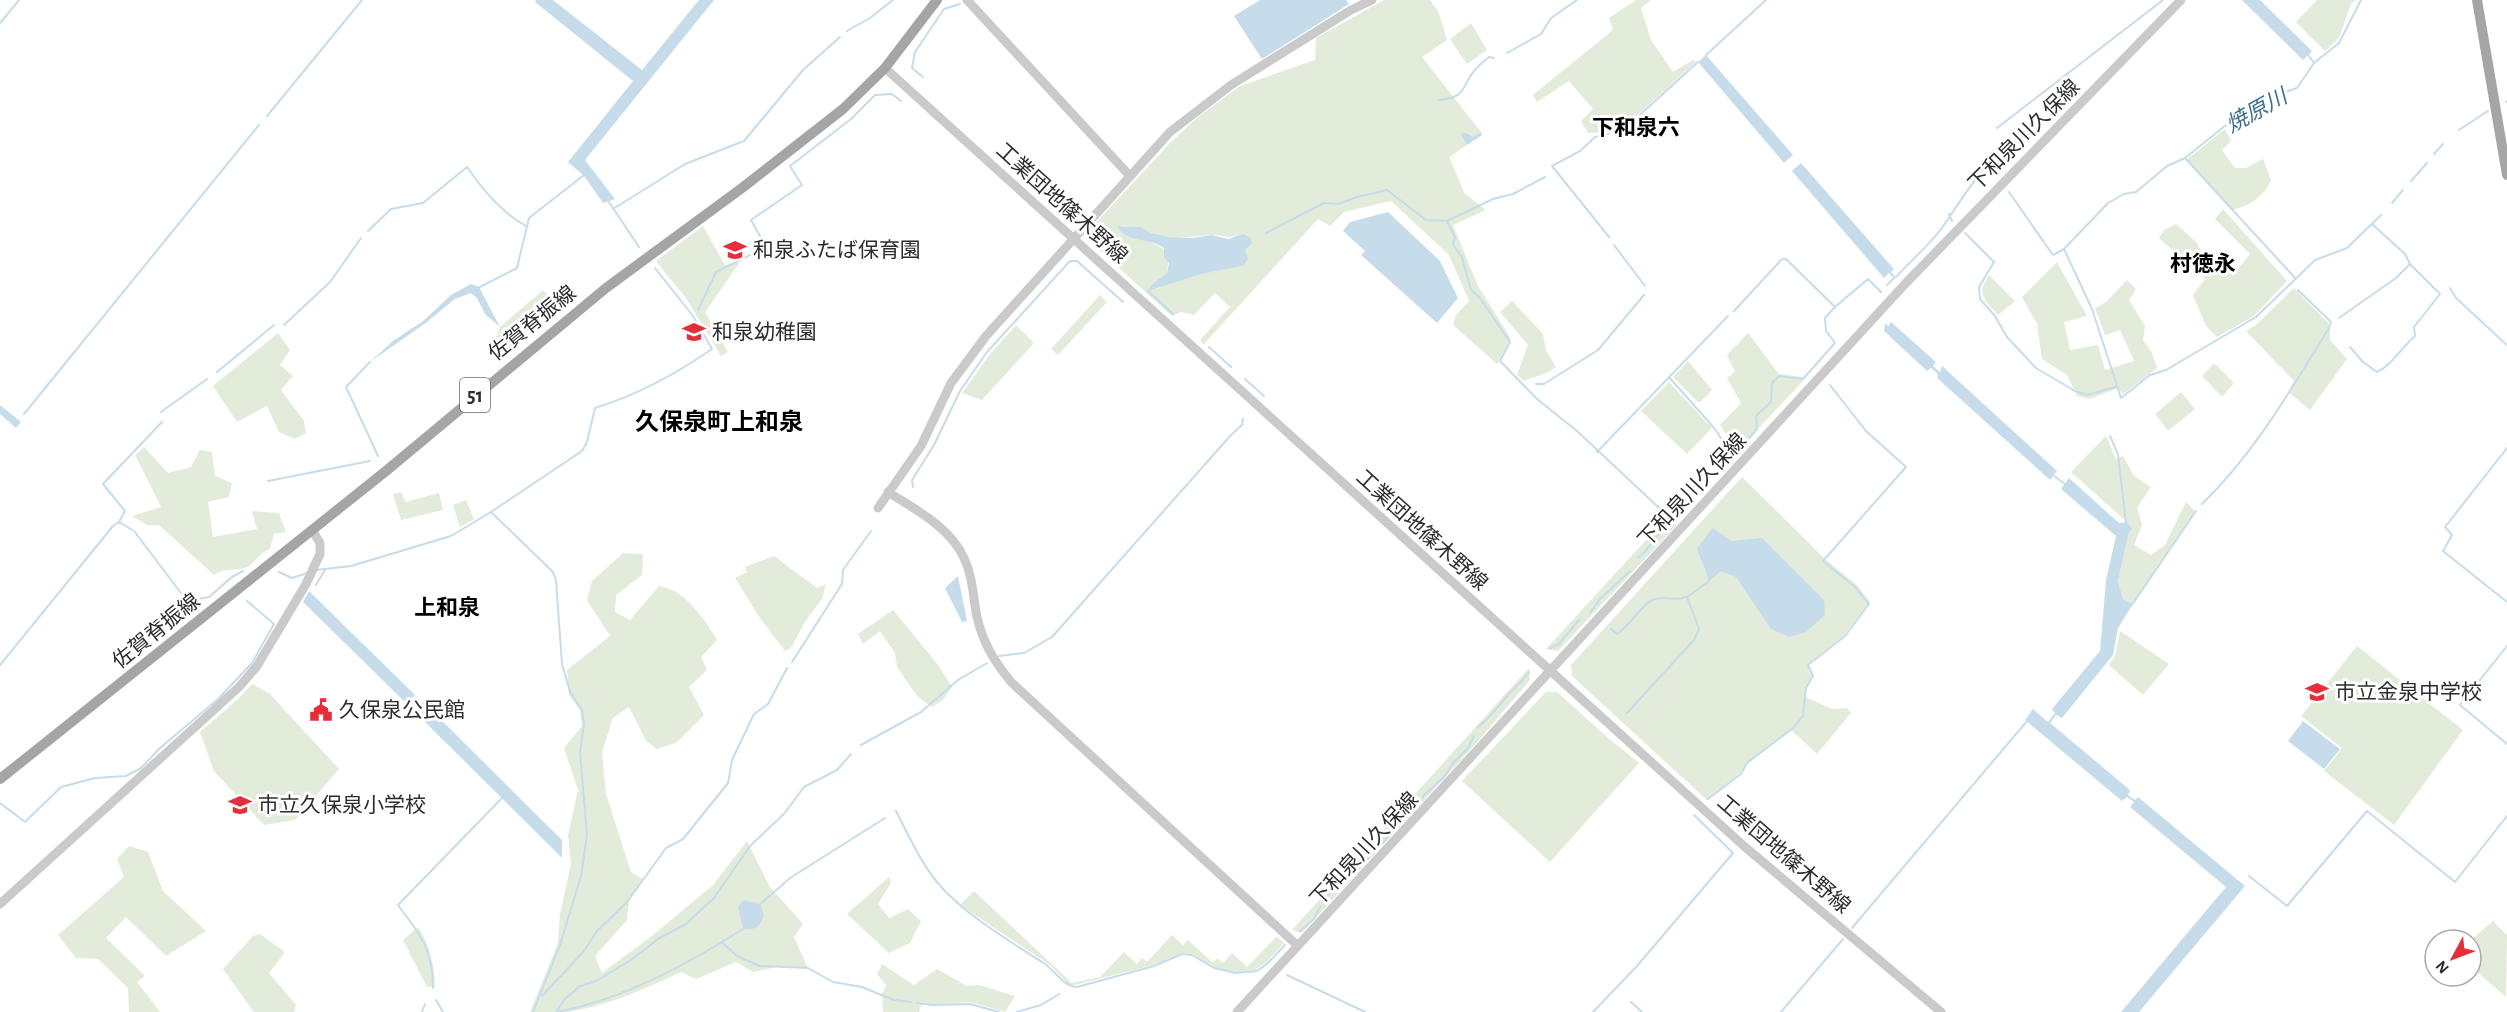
<svg xmlns="http://www.w3.org/2000/svg" width="2507" height="1012" viewBox="0 0 2507 1012" font-family="'Alegreya Sans','Noto Sans JP',sans-serif">
	<style>
		.green { fill: #e3ebda; fill-rule: evenodd }
		.water { fill: #c6dceb }
		.lines { fill: none; stroke-linecap: round; stroke-linejoin: round }
		.stream { stroke: #c6dceb; stroke-width: 2 }
		.minor { stroke: #cacaca; stroke-width: 9 }
		.major { stroke: #a5a5a5; stroke-width: 10 }
		.labels { text-anchor: middle; stroke-width: 6; stroke-linejoin: round; paint-order: stroke }
		.shield { fill: #fff; stroke: #6c6c6c; stroke-width: 1.5 }
		.shield-label { font-size: 20px; font-weight: bold; fill: #2d2d2d }
		.street-label { font-size: 21px; fill: #2d2d2d; stroke: #fff }
		.poi-label { font-size: 21px; fill: #2d2d2d; stroke: #fff; text-anchor: start }
		.water-label { font-size: 22px; font-style: italic; fill: #3c6e8e; stroke: #fff }
		.neighbourhood-label { font-size: 22px; font-weight: bold; fill: #000; stroke: #fff }
		.quarter-label { font-size: 24px; font-weight: bold; fill: #000; stroke: #fff }
	</style>
	<rect width="100%" height="100%" fill="#fff"/>
	<path class="green" d="M1384,0H1430L1439,13L1447,40L1422,57L1481,132L1473,137L1460,134L1467,145L1449,157L1465,194L1486,210L1453,225L1478,286L1511,339L1497,364L1453,325L1456,315L1469,301L1449,255L1391,201L1344,212L1330,226L1318,219L1204,344L1200,340L1230,307L1215,293L1194,315L1181,312L1172,316L1096,247L1091,237V228L1170,143L1198,117L1240,86L1315,60L1316,38ZM1117,226C1140,224 1148,235 1168,237C1183,239 1196,236 1211,235C1225,235 1228,240 1243,234L1245,250L1243,266C1215,272 1182,274 1157,289L1152,284L1167,273C1171,247 1163,248 1143,239C1135,235 1126,231 1117,226Z
		M1636,0H1651L1641,8L1651,40L1673,72L1693,60L1696,62L1632,120L1610,132L1588,133L1581,121L1593,109L1569,81L1537,102L1533,95L1613,30L1609,18Z
		M2317,0H2356L2351,4L2339,38L2325,51L2296,22Z
		M1471,23L1487,50L1467,64L1450,39Z
		M2225,129L2231,141L2222,150L2235,168H2246L2263,159L2271,180C2264,197 2248,207 2231,210L2186,160Z
		M2223,209L2287,281L2254,316L2217,337L2206,326L2193,295L2205,279L2159,238L2164,230L2176,224L2196,242L2207,261L2233,275L2250,254L2215,219Z
		M703,226L725,265L740,262L705,312L728,352L721,356L686,298L656,261Z
		M2057,262L2087,316L2064,322L2070,350L2098,345L2105,370L2134,361L2120,330L2105,335L2095,309L2107,301L2127,280L2136,289L2129,300L2145,326L2143,340L2152,353L2157,368L2123,394L2118,388L2090,399L2077,396L2067,375L2042,359L2037,324L2022,297Z
		M1989,275L2015,301L1998,315C1984,299 1976,295 1989,275Z
		M2294,288L2330,325V340L2347,359L2310,410L2288,392L2294,381L2246,331L2256,325Z
		M543,290L554,302L538,311L512,350L497,337L500,327Z
		M1100,295L1107,302L1058,355L1051,349Z
		M1512,301L1543,334L1546,350L1556,367C1544,376 1537,375 1524,381L1517,375L1528,345L1500,312Z
		M1016,325L1034,343L982,400L962,393L991,353Z
		M278,333L290,350L280,365L293,376L281,390L304,421L306,433L295,439L279,432L267,406L237,422L213,386Z
		M1748,333L1779,374L1803,377V381L1737,451L1720,425L1741,403L1727,378L1735,372L1727,355Z
		M1688,361L1712,390L1699,403L1673,377Z
		M2214,363L2234,383L2222,397L2202,376Z
		M1669,382L1712,428L1687,454L1641,411Z
		M2181,392L2195,409L2168,431L2155,414Z
		M2106,436L2116,459L2123,456L2134,476L2151,487L2137,508L2142,525L2134,545L2151,555L2165,545L2186,502L2196,512L2133,604L2123,599L2118,581L2129,532L2127,522L2071,472Z
		M144,447L168,473L191,467L200,450L212,452L215,476L232,483L229,497L208,502L213,537L257,529L252,511L279,513L286,532L274,534L270,549C260,552 256,562 247,567C236,572 224,567 214,575L159,525H147L132,516L161,507L135,455Z
		M1742,477L1826,560L1857,585L1870,602L1843,636L1807,665L1812,677L1805,688V697L1832,709L1847,708L1851,713L1817,754L1791,730L1747,763L1740,773L1707,800L1572,676L1571,665Z
		M401,492L406,502L439,493L443,510L401,520L393,494Z
		M466,500L474,519L460,527L453,505Z
		M1667,517L1675,521L1676,526L1558,651L1546,649Z
		M623,553L643,554L642,575L616,595L615,612L630,620L659,586C686,590 703,618 717,640L701,657L707,670L689,687L704,715L676,743L657,749L646,741L629,707L613,718L602,752L606,794L631,872L644,880L629,901L627,920L595,956L602,973L653,935L713,885L747,841L770,887L803,924L794,937L808,968L781,966L753,972L736,962L696,979L681,972C645,989 607,1006 567,1012C555,1012 542,1012 530,1012L558,943L560,914L571,864L568,835L578,790L564,748L582,726L580,710L569,695L567,670L610,636L587,600L592,581Z
		M774,556L817,588L826,584L822,599L805,622L791,648L785,651L760,618L735,578L747,572L745,567Z
		M893,610L939,666L952,687L943,700L932,707L917,696L897,667L895,653L880,631L863,644L858,634Z
		M2120,631L2169,664L2143,695L2109,665L2115,656Z
		M2357,646L2463,730L2394,825L2324,771L2342,748L2301,716Z
		M1529,668L1530,680L1473,747L1302,933L1292,930Z
		M252,684L269,693L339,769L295,820L264,825L214,771L200,732L239,698Z
		M1546,692H1557L1607,737L1639,763L1550,862L1462,781Z
		M129,846L148,852L163,891L206,931L166,956L126,917L106,938L145,976L137,982L160,1012H129L128,988L98,959L76,958L58,935L124,877L117,859Z
		M889,877L891,883L878,904L889,918L908,909L921,921L910,943L889,953L847,914Z
		M974,891L1072,983L1100,977L1124,952L1137,964L1142,958L1147,962L1172,935L1183,945L1188,940L1213,963L1217,958L1223,963L1232,953L1247,967L1277,936L1284,943L1266,963L1255,970L1235,972L1214,967L1193,954L1182,953L1153,965L1075,985L1068,984L1050,965L972,913L961,904Z
		M2493,921L2507,935L2506,997L2471,967V940Z
		M418,927C430,945 434,965 435,986L427,987L403,940Z
		M260,934L285,952L269,973L296,1005L294,1012H254L223,969L253,936Z
		M882,964L914,985L937,969L967,986L979,985L1015,996L1005,1012L970,1002L921,1005L919,1012H883L882,994L886,985L877,974Z"/>
	<path class="water" d="M536,0H553L642,70L699,0H714L585,160L615,199L603,203L584,176L568,162L633,81L535,2Z
		M1260,0H1346L1349,4L1262,59L1234,16Z
		M2242,0H2260L2312,51L2303,60Z
		M1706,55L1793,155L1784,163L1698,62Z
		M1481,132L1482,135L1467,145L1460,134L1466,133L1473,137Z
		M1801,163L1894,269L1891,272L1896,277L1894,278L1889,273L1884,278L1792,171Z
		M1388,212L1440,261L1458,298L1437,323L1361,255L1365,251L1343,231L1350,222Z
		M1117,226L1140,227L1151,233L1168,237L1193,238L1212,235L1228,239L1243,234L1250,237L1252,243L1245,250L1248,259L1243,266L1201,274L1148,291L1152,284L1167,273L1169,263L1164,257V248C1150,237 1127,244 1117,226Z
		M471,284L479,287L500,327L485,314L477,298L471,293L455,299L427,322L370,362L393,341L423,321L451,295Z
		M1891,322L1936,362L1933,366L1940,372L1942,366L2057,471L2050,480L1937,378L1938,374L1931,368L1927,371L1884,331L1885,323L1888,326Z
		M0,405L21,422L16,428L0,414Z
		M2069,478L2119,523L2127,522L2132,529L2129,532L2118,581L2123,599L2133,604L2118,628L2113,655L2062,718L2056,715L2050,723L2130,790L2128,795L2135,800L2138,797L2245,886L2139,1012H2121L2226,887L2130,807L2134,802L2127,797L2122,801L2025,720L2033,709L2048,722L2055,713L2052,709L2100,651L2106,580L2116,536L2061,489Z
		M1713,528L1731,541L1762,538L1824,600L1825,615L1806,632L1789,637L1771,629L1736,577L1721,571L1708,582C1708,569 1700,561 1697,548Z
		M958,576L967,621L962,622L945,588Z
		M309,591L415,695L406,703L303,602Z
		M423,702L562,840V858L414,711Z
		M2303,721L2340,749L2324,769L2288,741Z
		M744,900L760,904L764,915C760,927 756,930 743,929L738,906Z"/>
	<g class="lines">
		<path class="stream" d="M2361,0L2339,43L2314,63L2297,88L2276,95L2258,109L2226,125L2185,158L2167,166L2136,192L2124,194L2108,203L2064,249L2092,309L2121,398L2150,375L2166,370L2256,317L2315,260L2347,248L2381,215
			M0,23L19,0
			M847,31L870,18L893,0
			M1507,53L1541,34L1551,18L1577,0
			M2307,53L2314,63
			M1706,55L1766,0
			M923,77L912,68L915,52L944,9L960,4
			M1438,100C1468,97 1460,88 1474,71C1478,66 1484,61 1489,57L1494,58
			M2506,102L2507,101
			M267,116L362,0
			M1997,128L2163,0
			M2459,130L2488,111
			M2434,154L2443,144
			M2185,158L2296,279
			M2411,181L2427,163
			M2009,192L2053,255L2064,249
			M607,199L639,247
			M2392,203L2403,190
			M613,209L685,164L744,141L803,70L840,37
			M1949,214L1952,221
			M1447,221L1455,237L1453,245L1462,257L1471,290L1480,298L1510,342L1500,361L1537,399L1577,431L1672,520C1670,529 1660,531 1655,538C1647,549 1649,549 1638,558
			M368,231L391,209L423,203L467,167C483,190 501,212 526,226
			M1266,233L1324,203L1338,204L1357,197L1387,190L1426,220L1447,221L1493,199L1513,194L1545,177
			M1965,233L1994,262L1979,287L1980,299L1995,316L2007,337L2036,368L2075,391L2087,395L2116,387
			M1609,237L1552,166L1580,151L1595,137L1611,133L1631,123L1698,62
			M1614,245L1645,286
			M1896,277C1911,260 1931,244 1944,225C1959,203 1972,181 1991,162L1998,173
			M1887,285L1894,278
			M478,288L517,268L529,218L584,175
			M2450,288L2456,298L2507,345
			M1148,291L1173,314
			M698,310L716,272L766,247L751,220L802,185L790,166L851,119L875,95L892,94L901,101
			M1734,311L1782,259H1786L1835,307
			M2339,318L2396,278L2410,264
			M284,325L330,282L361,238
			M1209,347L1231,367
			M2350,347L2363,362L2377,372C2392,365 2401,348 2415,336L2414,327L2440,294L2410,264L2405,254L2372,224
			M370,362L346,387L378,456
			M217,372L274,325
			M1669,377L1715,429L1732,455L1741,448L1757,429L1756,416L1771,402L1772,383L1779,376L1803,379L1835,343L1826,331L1825,318L1835,307L1868,279L1881,292
			M1245,379L1264,396
			M1536,384H1544L1598,350L1644,295
			M161,412L207,379
			M24,414L259,125
			M2110,436L2118,454L2126,524
			M2507,448L2445,527L2452,535L2443,551L2507,602
			M1597,452L1728,316
			M2054,476L2065,484
			M268,481L370,461
			M913,487L912,480L934,445L960,391L987,352L1070,261H1077L1123,302
			M2202,504C2255,453 2291,389 2329,328L2331,322L2298,290
			M492,513L553,572L556,580L562,664L570,692L582,710L584,724L580,753L587,835L581,876L560,945L533,1012
			M119,522L125,511L103,484L162,422
			M316,570L351,566L451,536L491,512L582,451L587,442L595,408C637,395 676,374 712,349L693,316L655,268
			M279,572L292,578L308,573
			M316,585L325,570
			M2132,605L2196,511
			M1590,613L1600,599L1630,571
			M1611,629L1617,634C1629,626 1642,605 1652,600C1663,595 1675,602 1686,597
			M2507,646L2460,705L2507,744
			M1550,648L1558,645L1579,620
			M999,656L1024,653L1052,637L1231,435L1242,425L1243,419
			M792,662L842,584L843,570L871,531
			M0,665L113,526L119,522L134,531L187,601L209,597L232,577L243,571
			M1627,713L1694,640L1699,629L1687,597L1708,582
			M1478,727C1491,717 1498,706 1509,694C1516,686 1523,681 1529,672
			M861,745L921,712L958,680L987,663
			M1708,799L1741,774L1747,763L1792,729L1803,716L1806,688L1813,676L1808,665L1845,636L1869,604L1855,587L1823,561L1906,467L1866,431L1830,385
			M0,803L25,822L61,787L95,778L126,776L141,768L160,748L218,699L252,663L274,624L247,601
			M896,811C910,838 923,868 944,890C973,920 1010,941 1045,964C1056,972 1063,986 1077,987L1154,966L1182,954L1192,955L1214,968L1236,973L1257,971L1267,964L1285,945
			M1362,864L1414,810L1424,795L1444,777L1453,763L1468,748L1474,736
			M2249,876L2287,906L2367,811L2455,882L2507,816
			M1324,899C1335,890 1341,878 1354,870
			M758,906L790,878L885,818
			M1852,928L2027,721
			M1300,931L1314,919L1320,907
			M722,942L737,956L760,966L808,968L833,982L862,987L894,1000L911,1002
			M1287,975L1365,1012
			M433,988C433,948 420,935 398,905L502,798
			M542,996L583,952L597,931L627,902L666,848L683,839L728,783L732,760L754,714L768,704L787,668
			M436,1000L443,1012
			M1631,1002L1642,1012
			M917,1003L932,1005L970,1004L999,1012
			M422,1012L425,1004
			M556,1012L564,1000L580,986L596,981L631,960L658,939L686,924L714,898L750,846L784,814L804,787L837,770L851,754
			M557,1012C624,999 686,965 743,929
			M1017,1012L1041,1005L1059,994
			M1593,1012L1637,966L1733,853L1694,815
			M1781,1012L1843,939"/>
		<path class="minor" d="M967,0L1129,175
			M885,68L1745,847L1941,1012
			M888,492C916,510 950,527 964,558C973,577 973,597 977,617C983,643 994,661 1011,682L1298,946
			M878,508L921,446L951,383L986,336L1170,132L1231,85L1351,10L1372,0
			M0,904L239,687L257,666L306,584L320,554V543L312,530
			M1237,1012L1905,284L2181,0"/>
		<path class="major" d="M2477,0L2507,175
			M0,779L386,471L606,288L742,188L843,109L885,68L937,0"/>
	</g>
	<defs>
		<g id="school-bare" transform="scale(1.8)"><path d="M0-5L7-2L0 1L-7-2ZM-4 1L0 2.5L4 1V4Q0 6-4 4Z" fill="#e42f3b" stroke="#fff" stroke-width="2.5" paint-order="stroke"/></g>
		<g id="civic-bare" transform="scale(1.8)"><path d="M-.6-6.5H3V-4.5H.6V-3L4-1V1h2V6H-6V1h2V-1L-.6-3ZM-1.2 2.5V6h2.4V2.5Z" fill="#e42f3b" stroke="#fff" stroke-width="2.5" paint-order="stroke"/></g>
	</defs>
	<g fill-rule="evenodd">
		<use href="#school-bare" x="735" y="250"/>
		<use href="#school-bare" x="694" y="332"/>
		<use href="#school-bare" x="2317" y="692"/>
		<use href="#civic-bare" x="321" y="710"/>
		<use href="#school-bare" x="240" y="805"/>
	</g>
	<g class="labels">
		<rect class="shield" x="460" y="378" width="30" height="34" rx="4.5"/>
		<g class="shield-label">
			<text x="475" y="402">51</text>
		</g>
		<g class="street-label">
			<text transform="translate(2024 135) rotate(-45)" y="7">下和泉川久保線</text>
			<text transform="translate(1062 203) rotate(42)" y="7">工業団地篠木野線</text>
			<text transform="translate(532 323) rotate(-39)" y="7">佐賀脊振線</text>
			<text transform="translate(1692 490) rotate(-47)" y="7">下和泉川久保線</text>
			<text transform="translate(1422 530) rotate(42)" y="7">工業団地篠木野線</text>
			<text transform="translate(156 631) rotate(-39)" y="7">佐賀脊振線</text>
			<text transform="translate(1364 849) rotate(-47)" y="7">下和泉川久保線</text>
			<text transform="translate(1784 854) rotate(41)" y="7">工業団地篠木野線</text>
		</g>
		<g class="poi-label">
			<text x="753" y="257">和泉ふたば保育園</text>
			<text x="712" y="339">和泉幼稚園</text>
			<text x="2335" y="699">市立金泉中学校</text>
			<text x="339" y="717">久保泉公民館</text>
			<text x="258" y="812">市立久保泉小学校</text>
		</g>
		<g class="water-label">
			<text transform="translate(2256 110) rotate(-29)" y="8">焼原川</text>
		</g>
		<g class="neighbourhood-label">
			<text x="1636" y="135">下和泉六</text>
			<text x="2203" y="271">村徳永</text>
			<text x="447" y="615">上和泉</text>
		</g>
		<g class="quarter-label">
			<text x="719" y="430">久保泉町上和泉</text>
		</g>
	</g>
	<g transform="translate(2453 958) rotate(229)"><circle r="28" fill="#ffffff" stroke="#ababab" stroke-width="1.5"/>
	<path d="M0-4.5L10 22L0 15L-10 22Z" fill="#e42f3b"/>
	<text y="-9" font-size="16" font-weight="bold" text-anchor="middle" fill="#2d2d2d">N</text>
	</g>
</svg>
